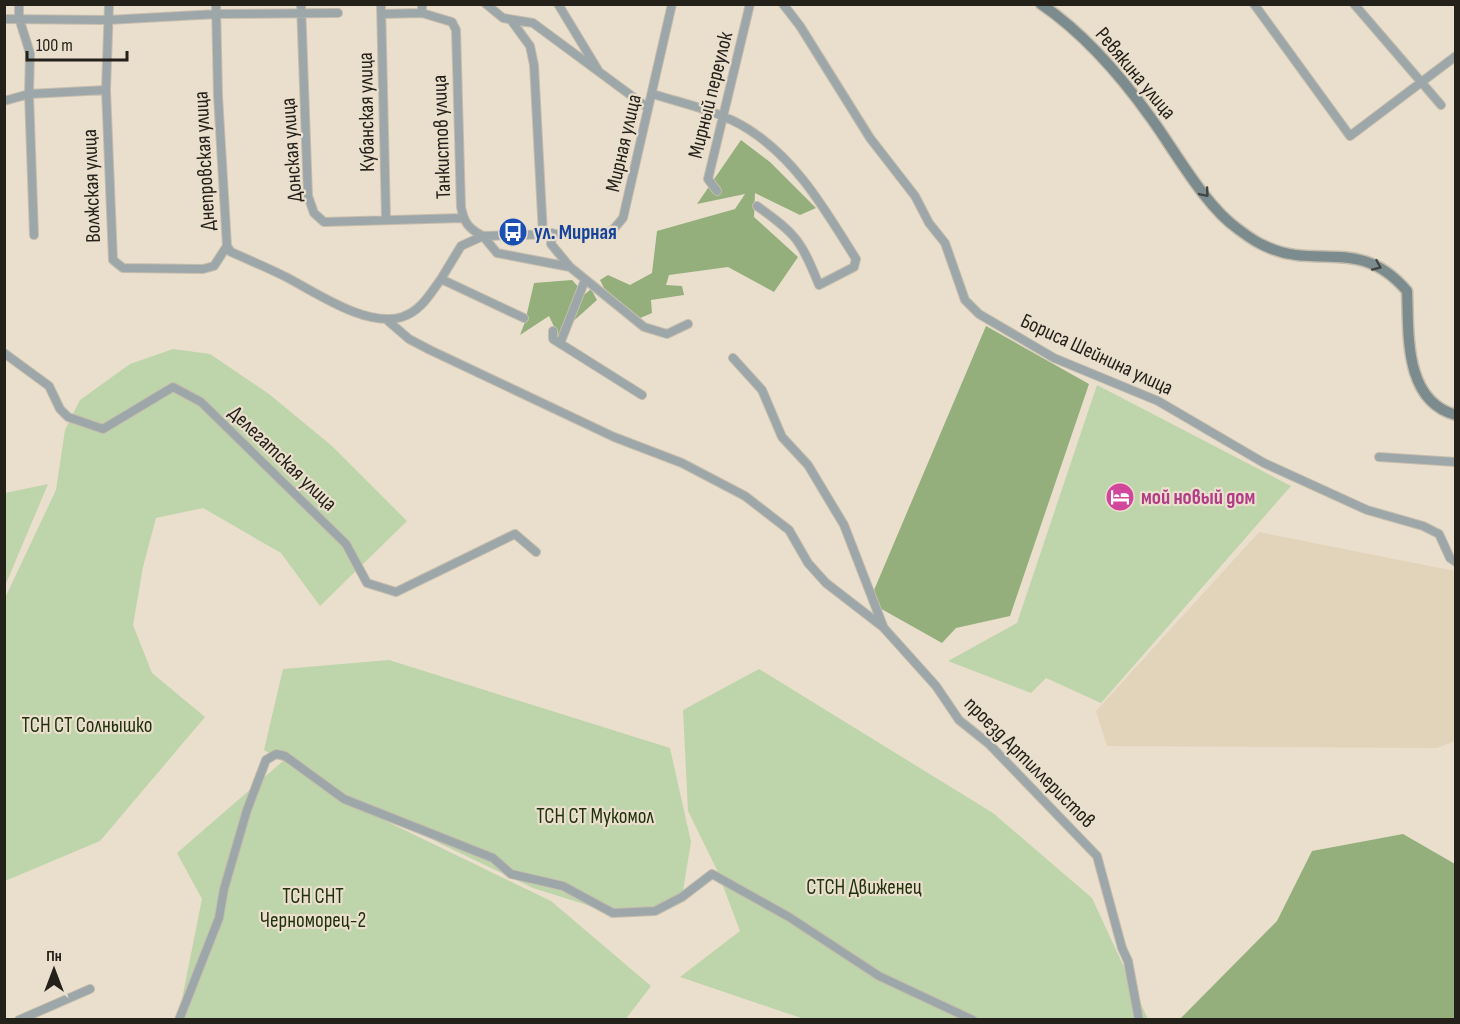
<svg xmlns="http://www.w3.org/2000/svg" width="1460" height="1024" viewBox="0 0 1460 1024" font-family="'Sofia Sans Condensed',sans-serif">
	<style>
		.built { fill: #e2d3bb }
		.green { fill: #bed4aa }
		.forest { fill: #94af7b }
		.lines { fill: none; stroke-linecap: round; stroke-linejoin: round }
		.minor-casing { stroke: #c6bdad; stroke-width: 10 }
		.secondary-casing { stroke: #c6bdad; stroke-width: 13 }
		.minor { stroke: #9da7a9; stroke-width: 8 }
		.secondary { stroke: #7c8b8e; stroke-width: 10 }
		.oneway { stroke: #434543 }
		.labels { text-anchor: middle; stroke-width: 4.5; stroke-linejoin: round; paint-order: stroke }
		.street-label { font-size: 21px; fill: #24201a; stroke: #eadfcd }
		.transit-label { font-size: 21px; font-weight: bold; fill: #164399; stroke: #eadfcd; text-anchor: start }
		.hotel-label { font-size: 21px; font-weight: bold; fill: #b23c85; stroke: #eadfcd; text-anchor: start }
		.park-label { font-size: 21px; fill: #20320b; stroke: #eadfcd }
	</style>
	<rect width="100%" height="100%" fill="#eadfcd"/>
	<path class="built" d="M1259,532L1455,571V741L1437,748L1107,746L1096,711Z"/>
	<path class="green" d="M173,349L210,354L269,394L332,446L407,521L320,606L281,553L203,508L156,518L143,567L133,625L152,673L205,717L100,841L5,881L4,600L56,490L65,430L80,400L130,364Z
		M1097,385L1291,486L1101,703L1046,678L1031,693L948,661L1017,623Z
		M48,484L5,586V493Z
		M389,660L670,748L691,842L682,897L625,917L533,888L441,844L299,770L390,823L551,901L651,986L625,1020L178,1019L202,899L177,853L283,761L264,750L283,669Z
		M759,669L993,813L1092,898L1148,1019H804L680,977L740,931L717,870L688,811L683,710Z"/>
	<path class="forest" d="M741,140L770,162L816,208L800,215L755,193L754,217L798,257L774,292L728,267L669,275L666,285L682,286L684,295L651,300L652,313L638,319L604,288L600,280L608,275L630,285L652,273L657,231L735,209L745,194L697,204Z
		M572,280L585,294L591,289L597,300L558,335L549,316L520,335L525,322L534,283Z
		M986,326L1089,384L1010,616L956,628L942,643L869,602Z
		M1403,834L1455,864V1019H1180L1277,921L1312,851Z"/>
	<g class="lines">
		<g class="minor-casing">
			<path id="minor" d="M19,4V18L30,53L29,94L34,235
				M109,4L106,90L113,260L123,268L203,269L214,266L227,246
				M216,4L218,96L227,246L231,252C249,260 268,268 286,277C317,293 367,328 402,317C421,311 430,294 441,279
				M301,4L308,196L314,213L324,222L463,218
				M381,4L386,219
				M422,4V13L452,22L456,30L461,207C464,223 469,229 483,236L461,246L441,279L524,318
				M486,4L503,18L533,23L648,108
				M558,4L598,70
				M783,4L800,26L870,138L915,196L929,223L945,243L965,300L979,314L1054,358L1158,401L1264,463L1367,510L1423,526L1439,534L1450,558L1456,562
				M1254,4L1350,136L1456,56
				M1354,4L1441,105
				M382,14L422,13
				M4,19L108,20L217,14L338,13
				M511,20L530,46L534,65L543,234
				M653,94C684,104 720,111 748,129C798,161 825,210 856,259L854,267L819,285C801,240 796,234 757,206
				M4,101L29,94L106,90
				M717,191L708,179L750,4
				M552,233L551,244L570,267L644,327L667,334L688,324
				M483,236L602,233L612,231L623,218L672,4
				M483,236L497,253L570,267
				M387,320L409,339L430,350L614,437L682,463L745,496L789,530L808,563L826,583L883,627L936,686L959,720L989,744L1097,856L1122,948L1128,961L1139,1020
				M553,331V339L642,395
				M561,341L585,280
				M4,353L49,386L60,409L68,417L103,429L173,387L201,402L346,544L367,583L396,592L515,534L536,552
				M733,358L762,390L782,437L808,465L844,525L883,626
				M1379,457L1456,462
				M19,1020L90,989
				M179,1020L219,918L224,889L247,810L266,760L276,754L285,756L344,799L493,858L511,874L563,886L613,913L655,911L682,897L712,874L789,917L879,976L973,1020"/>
		</g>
		<g class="secondary-casing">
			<path id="secondary" d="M1041,4C1085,34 1121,76 1151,118C1175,151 1205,206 1238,229C1246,235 1255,242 1265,246C1317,271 1359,235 1407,291C1409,332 1403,401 1456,415"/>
		</g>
		<use href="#minor" class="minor"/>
		<use href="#secondary" class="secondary"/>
	</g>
	<defs><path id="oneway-chevron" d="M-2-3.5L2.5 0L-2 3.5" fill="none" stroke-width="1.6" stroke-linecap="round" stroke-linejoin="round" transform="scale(1.5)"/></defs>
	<g class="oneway">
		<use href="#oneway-chevron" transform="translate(1205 193) rotate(50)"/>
		<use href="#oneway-chevron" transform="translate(1377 266) rotate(24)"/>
	</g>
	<defs>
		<g id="bus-disc" transform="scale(1.5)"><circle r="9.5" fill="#1a4fb4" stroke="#eadfcd"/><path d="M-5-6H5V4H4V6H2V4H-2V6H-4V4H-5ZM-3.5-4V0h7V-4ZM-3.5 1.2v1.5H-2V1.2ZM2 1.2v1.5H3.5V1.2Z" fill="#fff"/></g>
		<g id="hotel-disc" transform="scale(1.5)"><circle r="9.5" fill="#d1479c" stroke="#eadfcd"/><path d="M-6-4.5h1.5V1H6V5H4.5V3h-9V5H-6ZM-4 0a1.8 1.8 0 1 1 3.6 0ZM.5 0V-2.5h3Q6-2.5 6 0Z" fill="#fff"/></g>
	</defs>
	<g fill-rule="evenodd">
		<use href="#bus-disc" x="513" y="232"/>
		<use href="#hotel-disc" x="1120" y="497"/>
	</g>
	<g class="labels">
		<g class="street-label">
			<text transform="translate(1136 73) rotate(50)" y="7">Ревякина улица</text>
			<text transform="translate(710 95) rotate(-76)" y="7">Мирный переулок</text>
			<text transform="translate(366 112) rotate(-91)" y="7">Кубанская улица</text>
			<text transform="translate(441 137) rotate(-92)" y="7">Танкистов улица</text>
			<text transform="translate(623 143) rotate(-77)" y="7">Мирная улица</text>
			<text transform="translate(291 150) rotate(-94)" y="7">Донская улица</text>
			<text transform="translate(204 161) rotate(-93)" y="7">Днепровская улица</text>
			<text transform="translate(91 186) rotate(-92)" y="7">Волжская улица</text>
			<text transform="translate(1097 354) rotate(25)" y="7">Бориса Шейнина улица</text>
			<text transform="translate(283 458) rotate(44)" y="7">Делегатская улица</text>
			<text transform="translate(1030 762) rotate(45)" y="7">проезд Артиллеристов</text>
		</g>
		<g class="transit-label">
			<text x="534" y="239">ул. Мирная</text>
		</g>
		<g class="hotel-label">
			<text x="1141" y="504">мой новый дом</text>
		</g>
		<g class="park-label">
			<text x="87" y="732">ТСН СТ Солнышко</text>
			<text x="595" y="823">ТСН СТ Мукомол</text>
			<text x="864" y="894">СТСН Движенец</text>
			<text x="313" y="903">ТСН СНТ<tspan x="313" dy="24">Черноморец-2</tspan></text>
		</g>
	</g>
	<rect width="1460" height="1024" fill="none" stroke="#24201a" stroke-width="12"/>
	<g transform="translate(54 970)" stroke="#eadfcd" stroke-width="4.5" paint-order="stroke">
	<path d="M0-4.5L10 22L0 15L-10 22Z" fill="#24201a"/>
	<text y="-9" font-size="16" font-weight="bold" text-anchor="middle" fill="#24201a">Пн</text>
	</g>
	<path d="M27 51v9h100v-9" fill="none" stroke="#24201a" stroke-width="3"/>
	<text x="36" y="51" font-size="18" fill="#24201a" stroke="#eadfcd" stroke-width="4.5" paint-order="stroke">100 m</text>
</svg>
